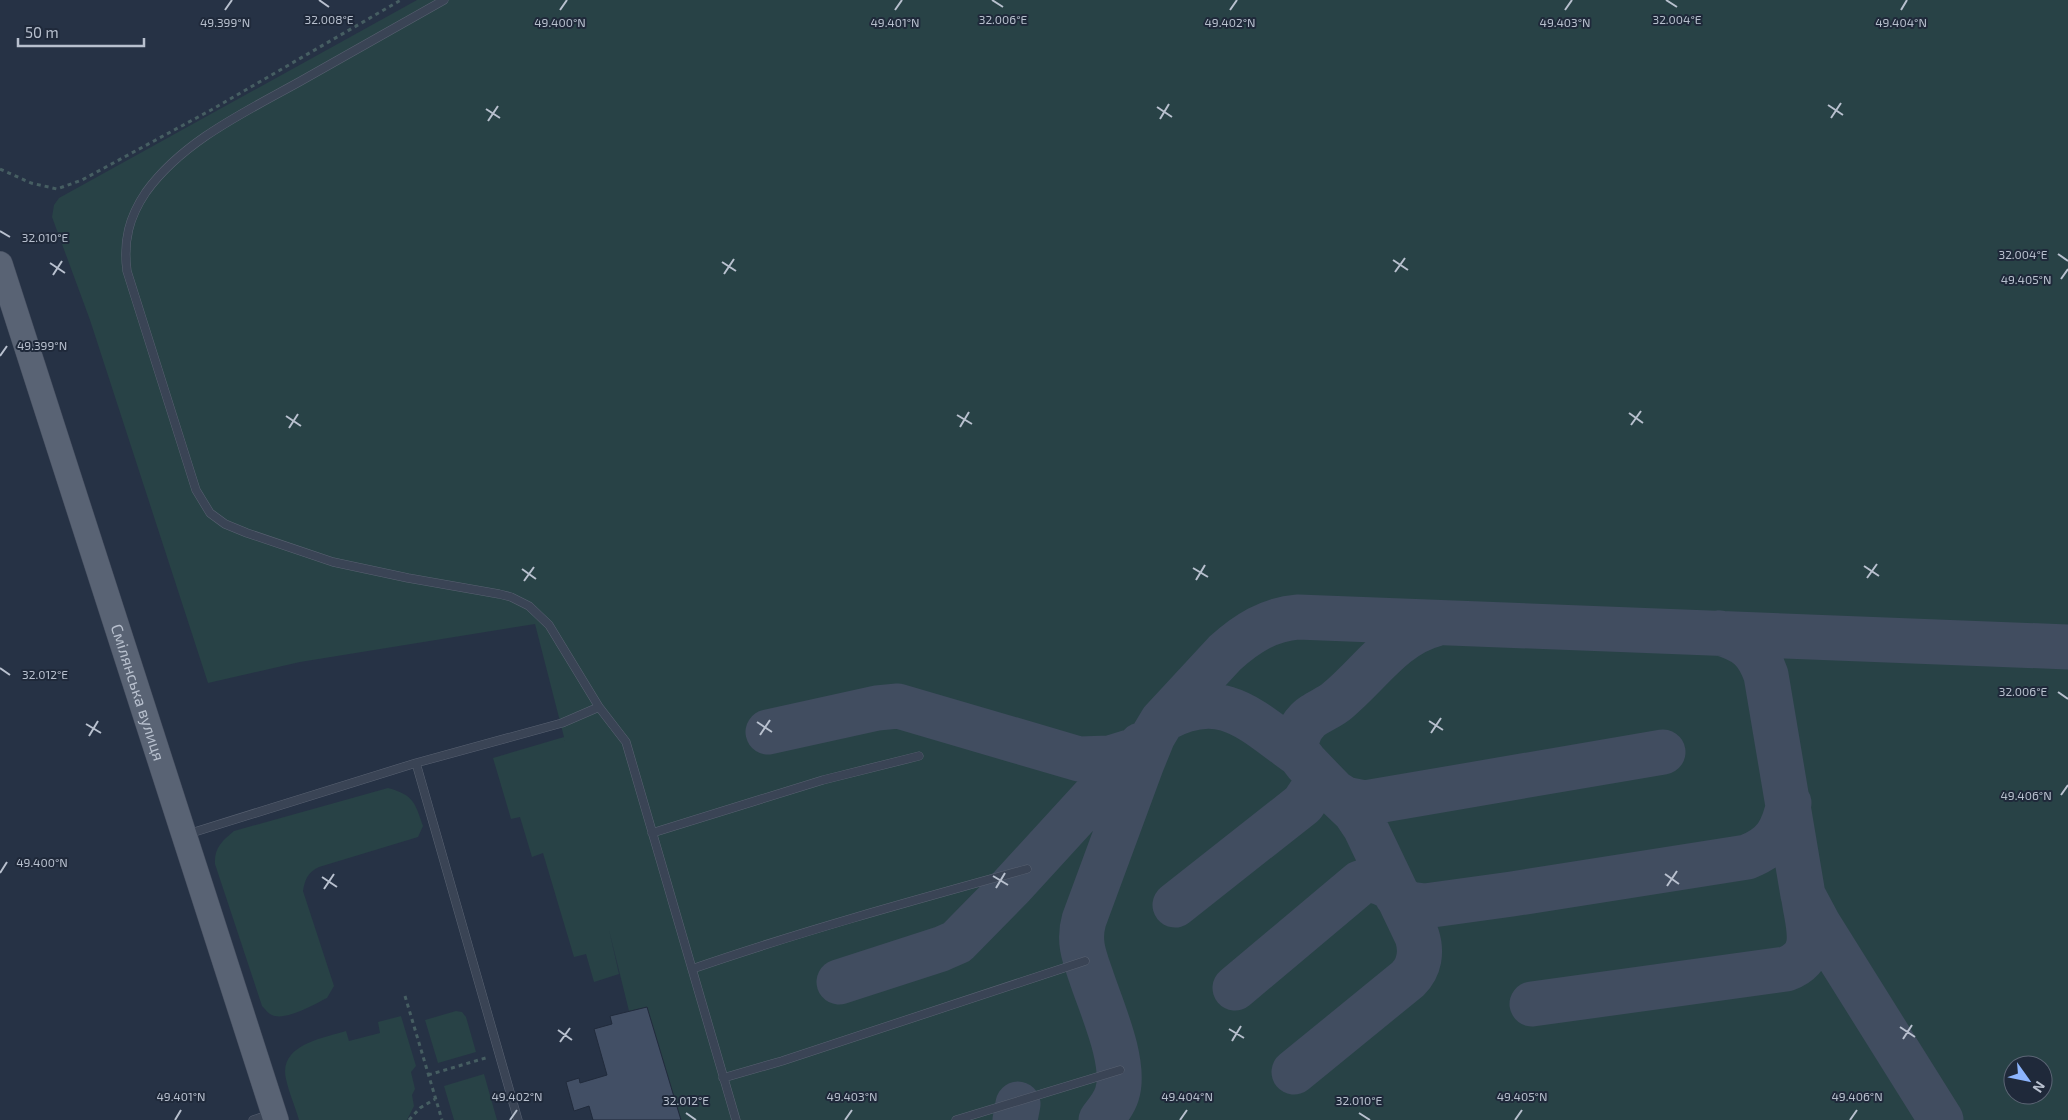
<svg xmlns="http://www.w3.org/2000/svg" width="2068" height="1120" viewBox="0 0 2068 1120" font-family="'Exo 2',sans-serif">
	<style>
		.green { fill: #284246; fill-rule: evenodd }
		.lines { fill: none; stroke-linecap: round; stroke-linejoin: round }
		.taxiway { stroke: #414d60; stroke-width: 45 }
		.building { fill: #424f65; stroke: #212b3c }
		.service-casing { stroke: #596272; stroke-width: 9 }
		.primary-casing { stroke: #444d5e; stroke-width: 26 }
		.path { stroke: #465e62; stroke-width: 3; stroke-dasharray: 4 4; stroke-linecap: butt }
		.service { stroke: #3a4455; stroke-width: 8 }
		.primary { stroke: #596374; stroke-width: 25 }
		.ticks { fill: none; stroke: #b8c0ce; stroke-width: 2 }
		.labels { text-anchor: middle; stroke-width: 4; stroke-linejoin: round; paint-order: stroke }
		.street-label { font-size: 16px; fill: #b8c0ce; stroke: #1f293a }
		.ticks-label { font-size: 12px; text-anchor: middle; fill: #b8c0ce; stroke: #1f293a; stroke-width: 4; stroke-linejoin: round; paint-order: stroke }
	</style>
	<rect width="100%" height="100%" fill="#263245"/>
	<path class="green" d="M417,0H2068V1120H681L647,1007L629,1011L609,930L619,974L594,982L586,954L574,957L543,853L532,857L520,817L511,819L493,758L564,737L565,741L535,624L300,662L208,683L90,320L52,217L54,205L59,198ZM2013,1065H2043V1095H2013Z
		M388,788C414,795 415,803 423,826L418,837L319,867C308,872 305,879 303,891L334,986L327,998C315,1004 289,1019 275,1016C269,1015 266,1010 262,1006L215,864C214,848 222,841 234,831Z
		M456,1011L462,1012L466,1017L476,1052L438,1063L425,1020Z
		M401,1016L416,1066L411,1072L415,1089L412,1095L414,1106L407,1120H299C295,1106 289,1093 286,1079C278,1045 323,1038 346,1031L349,1041L380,1033L378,1022Z
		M484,1074L497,1120H454L444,1086Z"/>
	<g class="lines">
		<path class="taxiway" d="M1720,633C1746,641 1757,649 1766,675L1803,895L1819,925L1941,1120
			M1164,719C1222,687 1251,720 1297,753
			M768,732L877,708L898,706L1079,759L1110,758L1136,750
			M1334,792L1306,763L1296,750C1296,741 1299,729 1306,722C1312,714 1329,708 1337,701C1370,674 1393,635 1436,624
			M1397,896L1409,904L1425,906L1512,894L1747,857C1775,846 1783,831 1789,803
			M1175,905L1303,804L1315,786V773
			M839,982L941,949L957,942L1011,887L1141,745
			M1235,988L1360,883C1373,878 1382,882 1393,889
			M1532,1004L1786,969C1820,956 1808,927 1804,899
			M1294,1072L1408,979C1420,967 1422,952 1417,936L1365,827L1355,812L1334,792L1345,799L1365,803L1663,752
			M1015,1120L1018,1104
			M1101,1120C1107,1112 1114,1104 1117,1094C1127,1063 1101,1007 1091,976C1084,956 1078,941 1084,920L1142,763L1153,736L1162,721L1225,653C1246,634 1269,619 1298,617L2068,647"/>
	</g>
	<path class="building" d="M647,1007L681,1120H593L589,1106L574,1111L566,1082L579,1078L580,1083L607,1075L594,1029L612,1024L610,1016Z"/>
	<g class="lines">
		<g class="service-casing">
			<path id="service" d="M444,0C396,27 347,55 299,82C245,112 183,141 146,192C129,217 123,241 127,271L196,490L210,513L225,524L247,533L333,562L408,578L499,594L511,597L529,606L549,625L599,707L626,742L736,1120
				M416,763L562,723L599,707
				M652,833L823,780L919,756
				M188,834L416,763L518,1120
				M692,969C802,931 915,900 1027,869
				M723,1078L782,1061L1085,961
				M253,1120L270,1114
				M956,1120L1120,1070"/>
		</g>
		<g class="primary-casing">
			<g id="primary">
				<path id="s1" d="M0,264L276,1120"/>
			</g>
		</g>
		<path class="path" d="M0,169L31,183L57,189L82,180L211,110L401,0
			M405,996L442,1120
			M428,1075L489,1057
			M409,1120L420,1108L435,1099"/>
		<use href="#service" class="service"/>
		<use href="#primary" class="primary"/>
	</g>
	<path class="ticks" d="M319,0L329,7M992,0L1003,7M1666,0L1677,7M225,10L232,0M560,10L567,0M895,10L902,0M1230,10L1237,0M1565,10L1572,0M1901,10L1907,0M1828,105L1843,115M1157,107L1172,117M486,109L500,118M1831,118L1841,103M1160,119L1169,104M488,121L498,106M0,231L10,237M2058,254L2068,261M1393,260L1408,270M722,262L736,271M50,263L65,273M1395,272L1405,258M724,274L734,259M53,275L62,261M2061,279L2068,269M0,356L7,346M1629,413L1643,423M957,415L972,424M286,416L301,426M1631,425L1641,411M960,427L969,412M289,428L298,414M1864,566L1879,576M1193,568L1208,577M522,569L536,579M1867,578L1877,564M1196,580L1205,565M524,581L534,567M0,668L10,675M2058,692L2068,699M1429,721L1443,730M757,722L772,732M86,724L101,733M1431,733L1441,718M760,735L770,720M89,736L98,721M2061,795L2068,785M0,873L7,862M1665,874L1679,884M993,876L1008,885M322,877L337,887M1667,886L1677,871M996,888L1005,873M324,889L334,874M1900,1027L1915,1037M1229,1029L1244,1038M558,1030L572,1040M1903,1039L1912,1025M1232,1041L1241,1026M560,1042L570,1028M686,1113L696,1120M1359,1113L1370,1120M175,1120L181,1110M510,1120L517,1110M845,1120L852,1110M1180,1120L1187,1110M1515,1120L1522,1110M1850,1120L1857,1110"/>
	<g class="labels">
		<g class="street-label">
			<text dy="6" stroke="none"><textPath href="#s1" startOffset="450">Смілянська вулиця</textPath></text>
		</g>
	</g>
	<g class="ticks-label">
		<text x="329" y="24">32.008°E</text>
		<text x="1677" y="24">32.004°E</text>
		<text x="1003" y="24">32.006°E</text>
		<text x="225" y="27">49.399°N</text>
		<text x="560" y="27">49.400°N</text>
		<text x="895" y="27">49.401°N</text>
		<text x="1230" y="27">49.402°N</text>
		<text x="1565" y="27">49.403°N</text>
		<text x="1901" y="27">49.404°N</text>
		<text x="45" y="242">32.010°E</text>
		<text x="2023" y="259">32.004°E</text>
		<text x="2026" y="284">49.405°N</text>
		<text x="42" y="350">49.399°N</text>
		<text x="45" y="679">32.012°E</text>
		<text x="2023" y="696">32.006°E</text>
		<text x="2026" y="800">49.406°N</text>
		<text x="42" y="867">49.400°N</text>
		<text x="181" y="1101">49.401°N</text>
		<text x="517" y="1101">49.402°N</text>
		<text x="852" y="1101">49.403°N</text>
		<text x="1187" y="1101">49.404°N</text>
		<text x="1522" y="1101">49.405°N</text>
		<text x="1857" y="1101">49.406°N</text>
		<text x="686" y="1105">32.012°E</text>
		<text x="1359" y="1105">32.010°E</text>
	</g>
	<g transform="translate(2028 1080) rotate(123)"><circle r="24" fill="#1f293a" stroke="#5c6575"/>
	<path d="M0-4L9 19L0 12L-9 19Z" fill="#8db5fe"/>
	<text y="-8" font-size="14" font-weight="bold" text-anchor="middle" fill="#b8c0ce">N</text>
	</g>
	<path d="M18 38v8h126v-8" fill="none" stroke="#b8c0ce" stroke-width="2.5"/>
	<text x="25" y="38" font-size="15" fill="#b8c0ce" stroke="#1f293a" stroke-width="4" paint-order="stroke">50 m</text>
</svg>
